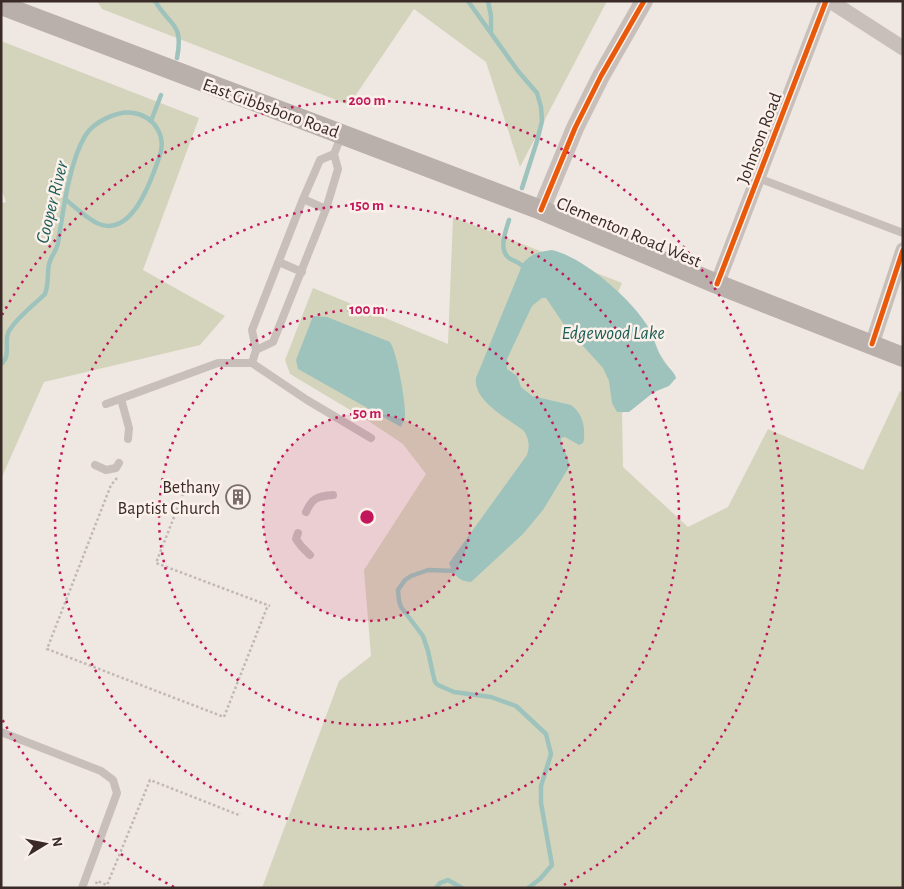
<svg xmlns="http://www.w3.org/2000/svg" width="904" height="889" viewBox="0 0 904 889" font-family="'Alegreya Sans',sans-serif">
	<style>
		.green { fill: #d4d4bc }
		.water { fill: #9dc3bc }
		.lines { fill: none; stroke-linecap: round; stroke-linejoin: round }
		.stream { stroke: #9dc3bc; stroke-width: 4.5 }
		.path { stroke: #c1b7b3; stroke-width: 2.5; stroke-dasharray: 2.5 2.5; stroke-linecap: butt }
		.service { stroke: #c8bfbb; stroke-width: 8 }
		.minor { stroke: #c8bfbb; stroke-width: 15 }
		.tertiary { stroke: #c8bfbb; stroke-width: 18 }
		.secondary { stroke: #b9afab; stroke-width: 20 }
		.cycleway-casing { stroke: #fbf1ea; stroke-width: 8 }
		.cycleway { stroke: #e8590c; stroke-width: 5 }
		.ring { fill: none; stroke: #c2185b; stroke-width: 2.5; stroke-dasharray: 2.5 5 }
		.labels { text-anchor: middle; stroke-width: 5; stroke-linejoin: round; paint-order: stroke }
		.street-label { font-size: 18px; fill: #3a2b29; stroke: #fbf1ea }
		.poi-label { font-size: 18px; fill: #3a2b29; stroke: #fbf1ea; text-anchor: end }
		.water-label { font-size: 19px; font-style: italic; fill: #1b5e57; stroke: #fbf1ea }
		.centre { fill: #c2185b; stroke: #fbf1ea; stroke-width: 2.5 }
		.ring-label { font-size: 15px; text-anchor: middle; font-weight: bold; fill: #c2185b; stroke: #fbf1ea; stroke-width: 5; stroke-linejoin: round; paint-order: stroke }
	</style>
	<rect width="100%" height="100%" fill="#efe7e2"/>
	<path class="green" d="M97,1H607L520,167L486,62L414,9L349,105L102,9Z
		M1,41L199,118L143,270L225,316L200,345L44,382L1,479V203L6,202L1,188Z
		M453,217L622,283L618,292L676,378L622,413L623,467L688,527L728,507L768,429L863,470L900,391L903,392V888H262L339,681L371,656L364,570L426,474L403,444L367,420L290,374L285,360L313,288L448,344Z"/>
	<path class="water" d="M552,250C583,257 630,298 647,325C654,336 656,349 663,360C667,367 674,371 676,378L669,386L654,392L629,412H617L612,403L609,381L603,368L565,326L546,298H542L532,306L507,359V369L517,376L521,387L532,396L571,405C583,414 585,426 584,440L583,443L579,445L565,437L561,438V444L568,458L569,467L543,510L523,534L471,582C459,582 452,573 449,563L527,455C530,446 529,439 524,431C507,418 473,401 476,378L523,263C532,253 539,252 552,250Z
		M313,316L327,317L390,342C397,352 406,403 405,416C405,420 402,424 401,427L298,369L296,360Z"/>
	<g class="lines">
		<path class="stream" d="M155,1C170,27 184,22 177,58
			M468,1L518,71L537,93L541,107L542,121L537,141L522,188
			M488,1L491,16V31
			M151,121L161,95
			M509,220C506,230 498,250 509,258C515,262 521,262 525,269
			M1,364C12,355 3,342 9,331C18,316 34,305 45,294C49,284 47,274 49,264C51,256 57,250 58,243C63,212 69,163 85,136C93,122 118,110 134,113C156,117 167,138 159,158C151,181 132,237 99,224C87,219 75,207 65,199
			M458,571L428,570L411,576L405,580L398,590L399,601L401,607L423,636L428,651L433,674L435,682L438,685L454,692L491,697L516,706L546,734L551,754L541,786V803L552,865L540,879L528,888
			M436,888L440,883L448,880L462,888"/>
		<path class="path" d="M117,478L111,485L47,649L224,717L268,605
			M185,489L156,563L270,606
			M96,884L97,881L107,885L150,780L239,815L240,813"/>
		<path class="service" d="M758,178L903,233
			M303,199L326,209
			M279,262L302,272
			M256,350L273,342L326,209L338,169L334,154L342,134
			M252,363L256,350L252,330L303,199L320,160L334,154
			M121,399L129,428L128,439
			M106,404L218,363H252L307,400L371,438
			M95,465L106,470L116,468L119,463
			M306,512C312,498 318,496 333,495
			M298,533L296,539L301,546L310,555
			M1,732L101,771L113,780L117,793L82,888"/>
		<path class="minor" d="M830,1L903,48
			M717,284L826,1
			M872,344L903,250"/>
		<path class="tertiary" d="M541,210L575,128L601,76L644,1"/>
		<path class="secondary" d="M1,5L541,210L717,284L903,357"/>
		<g class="cycleway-casing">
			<path id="cycleway" d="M541,210L575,128L601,76L644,1
				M717,284L826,1
				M872,344L903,250"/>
		</g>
		<use href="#cycleway" class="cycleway"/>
	</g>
	<circle cx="367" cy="517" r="104" fill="#c2185b" fill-opacity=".12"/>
	<g class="ring">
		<circle cx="367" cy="517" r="104"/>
		<circle cx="367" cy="517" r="208"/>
		<circle cx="367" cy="517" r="312"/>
		<path d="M174 887A417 417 0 0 1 2 719M2 315A417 417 0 1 1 560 887"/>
	</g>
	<defs>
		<g id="building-ring" transform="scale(1.25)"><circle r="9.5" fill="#fbf1ea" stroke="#796d6a" stroke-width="1.5"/><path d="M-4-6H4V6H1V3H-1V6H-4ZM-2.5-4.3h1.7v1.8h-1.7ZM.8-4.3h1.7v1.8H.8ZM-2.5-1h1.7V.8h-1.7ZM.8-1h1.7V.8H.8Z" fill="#796d6a"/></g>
	</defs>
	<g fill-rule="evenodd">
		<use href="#building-ring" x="238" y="497"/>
	</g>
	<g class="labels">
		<g class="street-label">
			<text transform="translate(271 108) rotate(20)" y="6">East Gibbsboro Road</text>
			<text transform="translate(759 138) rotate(-69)" y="6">Johnson Road</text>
			<text transform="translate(629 232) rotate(23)" y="6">Clementon Road West</text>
		</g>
		<g class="poi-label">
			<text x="220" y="493">Bethany<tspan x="220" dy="21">Baptist Church</tspan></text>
		</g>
		<g class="water-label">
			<text transform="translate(51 202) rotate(-76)" y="7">Cooper River</text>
			<text x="613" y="339">Edgewood Lake</text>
		</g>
	</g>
	<circle cx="367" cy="517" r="8" class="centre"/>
	<g class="ring-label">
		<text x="367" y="105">200 m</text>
		<text x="367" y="210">150 m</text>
		<text x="367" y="314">100 m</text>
		<text x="367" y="418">50 m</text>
	</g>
	<rect width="904" height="889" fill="none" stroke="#3a2b29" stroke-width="5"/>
	<g transform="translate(45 844) rotate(80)" stroke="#fbf1ea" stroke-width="4" paint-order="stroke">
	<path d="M0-4L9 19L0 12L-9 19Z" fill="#3a2b29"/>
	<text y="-8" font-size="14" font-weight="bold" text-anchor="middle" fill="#3a2b29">N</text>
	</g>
</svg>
